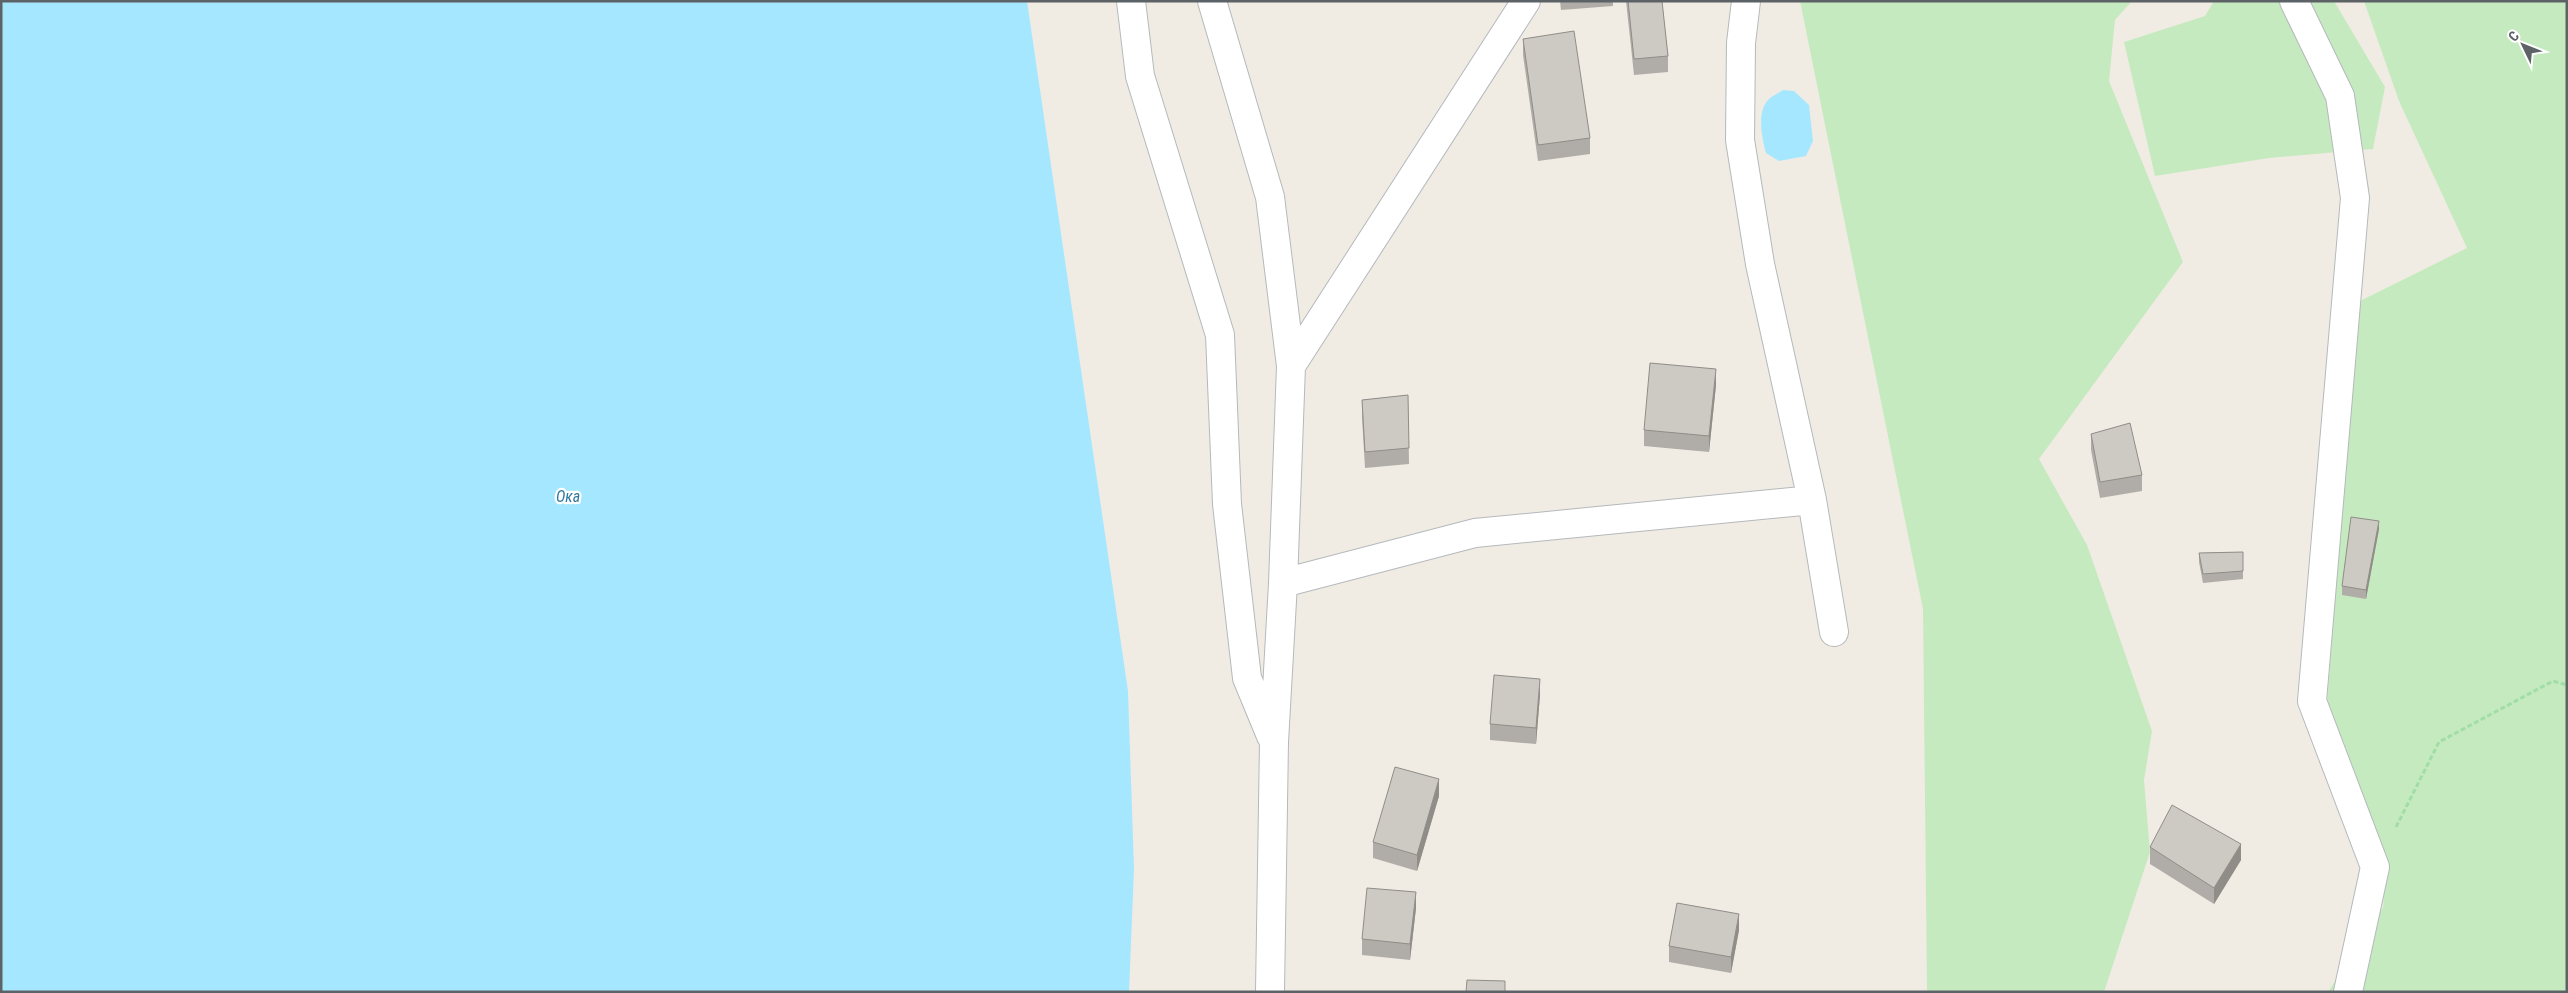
<svg xmlns="http://www.w3.org/2000/svg" width="2568" height="993" viewBox="0 0 2568 993" font-family="'Roboto Condensed',sans-serif">
	<style>
		.green { fill: #c6eabf }
		.water { fill: #a5e7ff }
		.lines { fill: none; stroke-linecap: round; stroke-linejoin: round }
		.minor-casing { stroke: #b5b9bc; stroke-width: 30 }
		.path { stroke: #a1dda6; stroke-width: 3; stroke-dasharray: 5 2.5; stroke-linecap: butt }
		.minor { stroke: #fff; stroke-width: 28 }
		.wall { fill: #b0ada8 }
		.shaded-wall { fill: #908d88 }
		.building { fill: #cdc9c3; stroke: #908d88 }
		.labels { text-anchor: middle; stroke-width: 4.5; stroke-linejoin: round; paint-order: stroke }
		.water-label { font-size: 16px; font-style: italic; fill: #31789f; stroke: #fff }
	</style>
	<rect width="100%" height="100%" fill="#f0ece4"/>
	<path class="green" d="M1800,1H2132L2115,20L2109,81L2183,262L2039,459L2087,545L2152,731L2144,780L2150,852L2104,992H1927L1923,609Z
		M2214,1H2334L2385,87L2373,149L2269,158L2155,176L2124,42L2205,16Z
		M2364,1H2567V992H2328L2383,907L2386,870L2327,702L2358,302L2467,248L2399,101Z"/>
	<path class="water" d="M1,1H1027L1128,691L1134,869L1129,992H1Z
		M1783,90L1794,91L1809,105L1813,141L1806,156L1779,161L1766,153C1762,138 1756,111 1769,99C1773,95 1779,93 1783,90Z"/>
	<g class="lines">
		<g class="minor-casing">
			<path id="minor" d="M1131,1L1140,76L1220,335L1227,504L1247,678L1271,736
				M1212,1L1270,197L1291,366L1283,583L1274,742L1270,992
				M1746,1L1741,43L1740,140L1760,264L1812,500L1834,632
				M2294,1L2340,96L2355,198L2312,701L2375,867L2348,992
				M1291,366L1526,1
				M1283,583L1475,533L1812,500"/>
		</g>
		<path class="path" d="M2396,827L2439,742L2553,681L2567,685"/>
		<use href="#minor" class="minor"/>
	</g>
	<path class="wall" d="M1560,1H1613V6L1561,10Z
		M1626,1H1662L1668,56V72L1634,75Z
		M1523,39L1590,138V154L1538,161L1523,55Z
		M1716,385L1709,452L1644,446V430Z
		M1408,395L1409,464L1365,468L1362,417V400Z
		M2091,434L2142,475V491L2100,498L2091,450Z
		M2379,529L2366,599L2342,595V586Z
		M2243,552V579L2203,583L2199,562V553Z
		M1540,695L1536,744L1490,740V724Z
		M1439,796L1417,871L1373,858V842Z
		M2150,847L2241,860L2214,904L2150,864Z
		M1416,908L1410,960L1362,955V939Z
		M1739,930L1731,973L1669,962V946Z"/>
	<path class="shaded-wall" d="M1716,369V385L1709,452V436Z
		M2379,521V529L2366,599V590Z
		M1540,679V695L1536,744V728Z
		M1439,779V796L1417,871V855Z
		M2241,844V860L2214,904V888Z
		M1416,892V908L1410,960V944Z
		M1739,914V930L1731,973V957Z"/>
	<path class="building" d="M1628,1H1662L1668,56L1634,59Z
		M1574,31L1590,138L1538,145L1523,39Z
		M1650,363L1716,369L1709,436L1644,430Z
		M1408,395L1409,448L1365,452L1362,400Z
		M2130,423L2142,475L2100,482L2091,434Z
		M2351,517L2379,521L2366,590L2342,586Z
		M2243,552V571L2203,574L2199,553Z
		M1494,675L1540,679L1536,728L1490,724Z
		M1395,767L1439,779L1417,855L1373,842Z
		M2172,805L2241,844L2214,888L2150,847Z
		M1367,888L1416,892L1410,944L1362,939Z
		M1677,903L1739,914L1731,957L1669,946Z
		M1467,980L1505,981V992H1466Z"/>
	<g class="labels">
		<g class="water-label">
			<text x="568" y="502">Ока</text>
		</g>
	</g>
	<rect width="2568" height="993" fill="none" stroke="#5c6266" stroke-width="5"/>
	<g transform="translate(2523 45) rotate(313)" stroke="#ffffff" stroke-width="4" paint-order="stroke">
	<path d="M0-4L9 19L0 12L-9 19Z" fill="#5c6266"/>
	<text y="-8" font-size="14" font-weight="bold" text-anchor="middle" fill="#5c6266">С</text>
	</g>
</svg>
